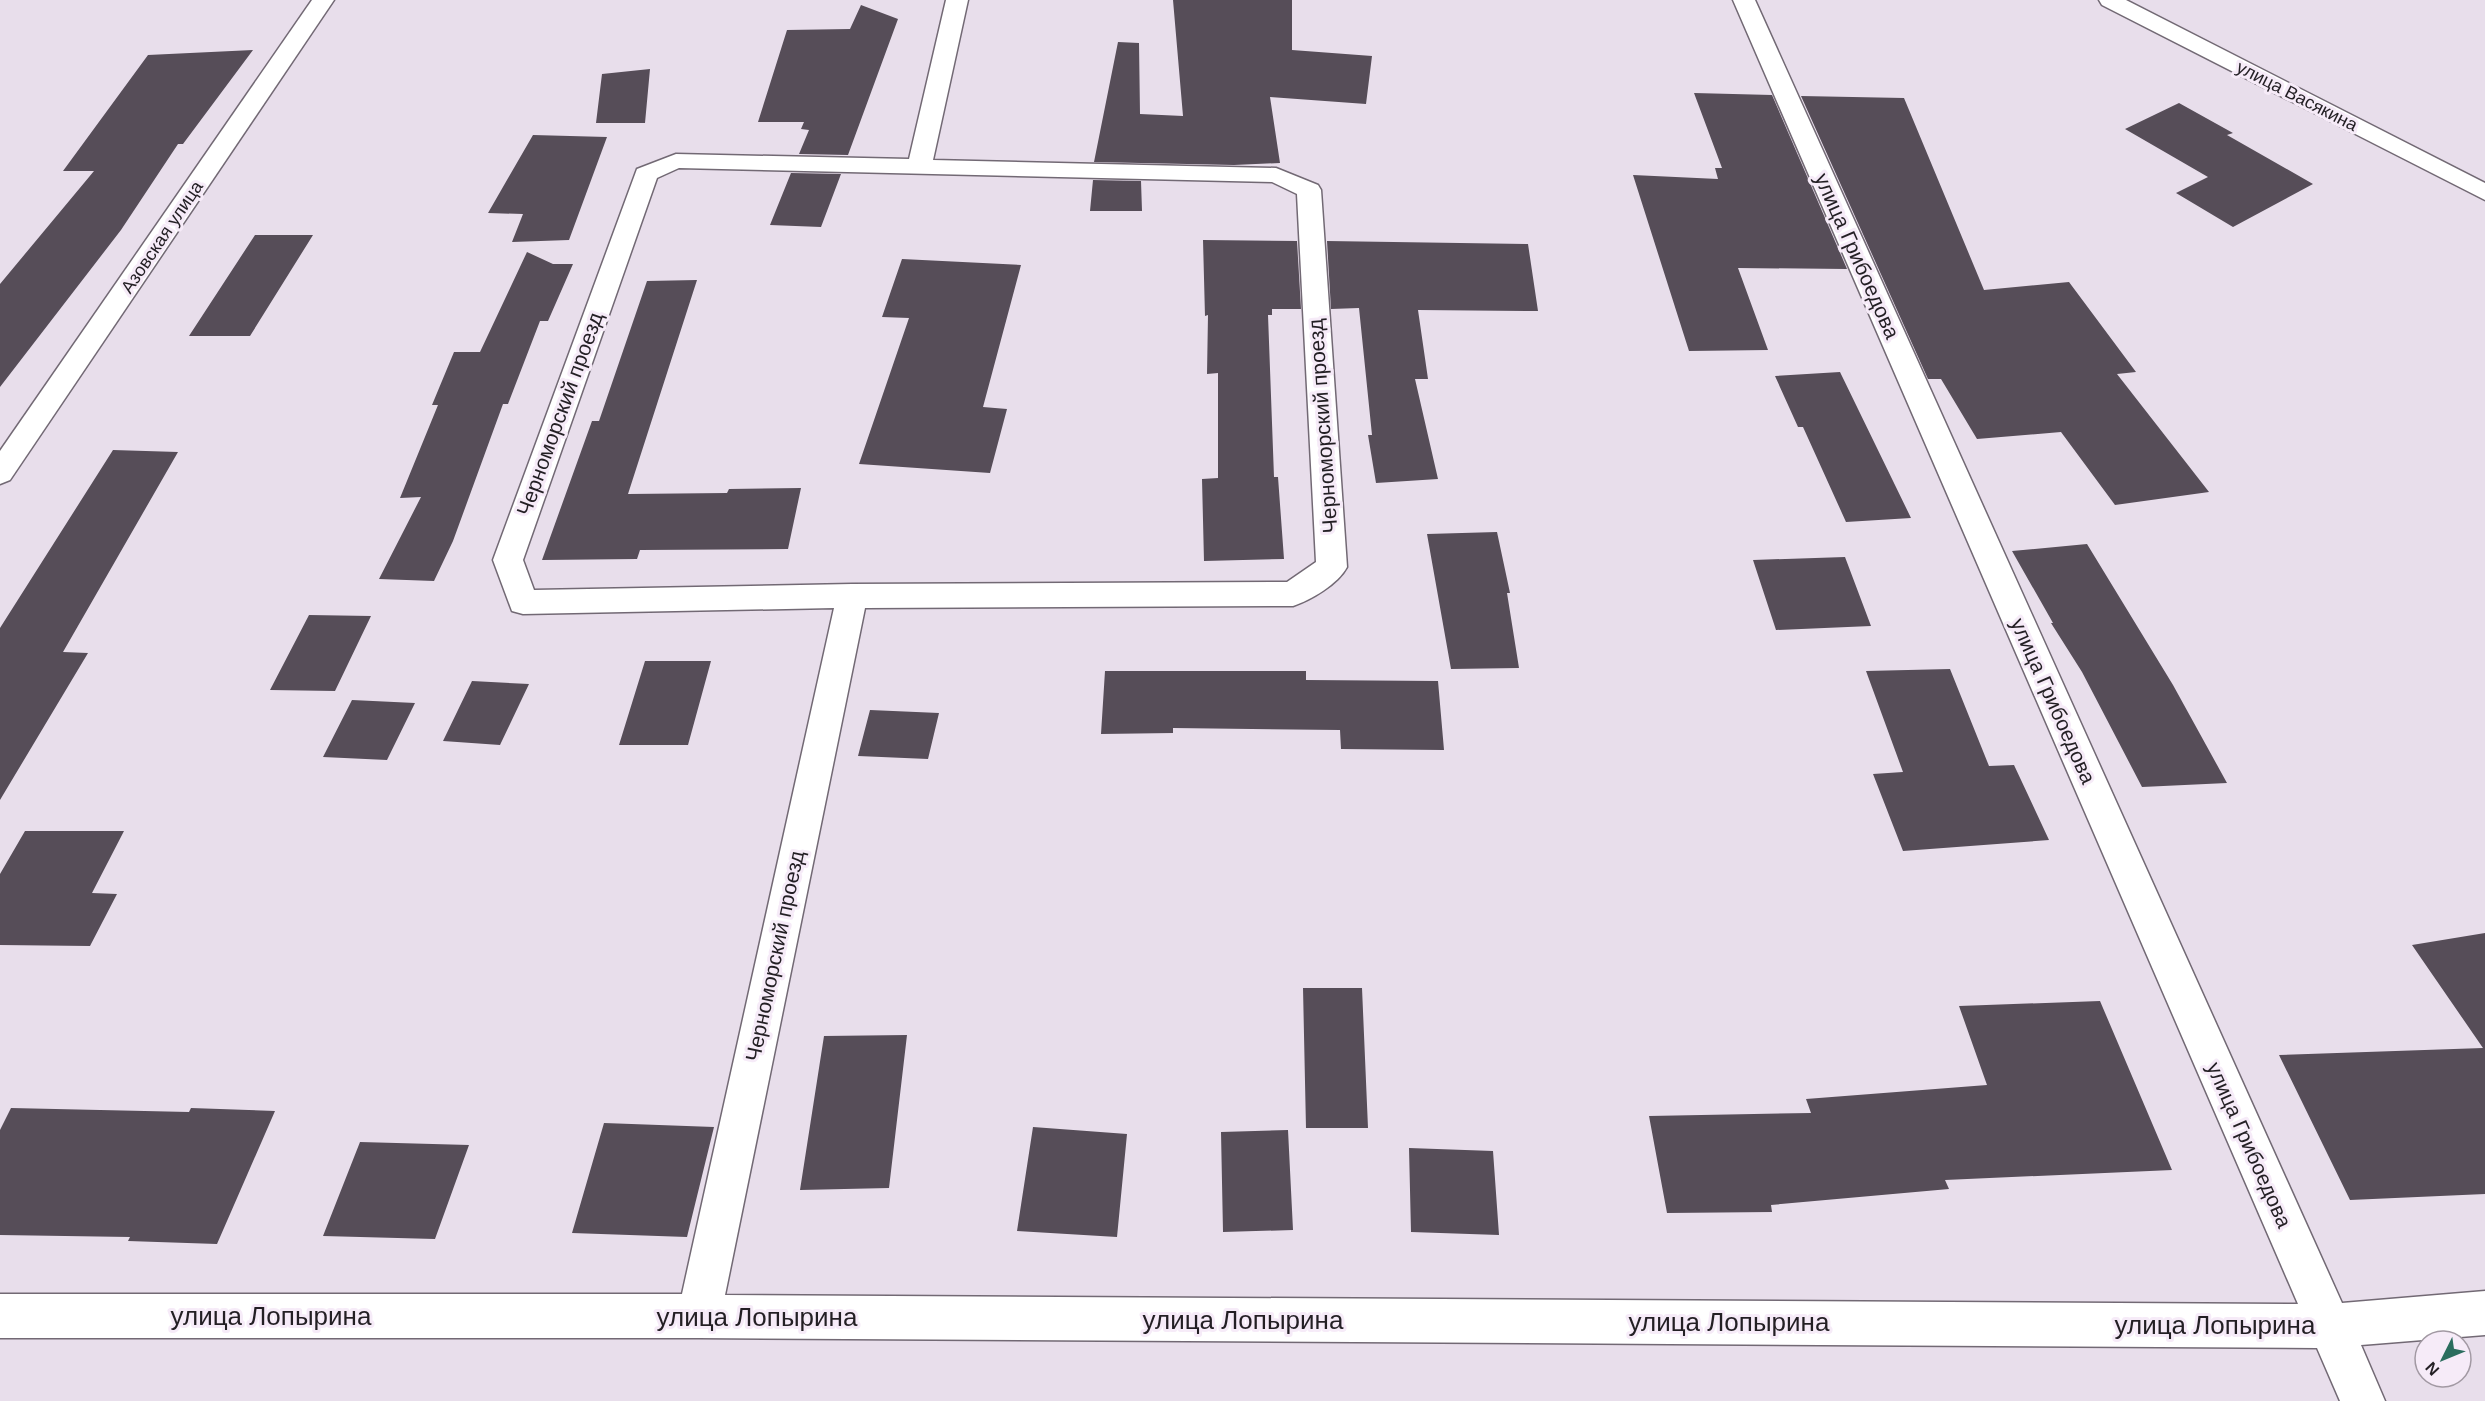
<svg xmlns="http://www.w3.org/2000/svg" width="2485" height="1401" viewBox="0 0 2485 1401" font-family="Arial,sans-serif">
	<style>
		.building { fill: #564d58 }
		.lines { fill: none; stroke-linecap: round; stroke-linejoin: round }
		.street-casing { stroke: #726974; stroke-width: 3 }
		.secondary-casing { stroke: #726974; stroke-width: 3 }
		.street { fill: #fff; fill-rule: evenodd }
		.secondary { fill: #fff; fill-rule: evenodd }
		.labels { text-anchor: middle; stroke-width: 6; stroke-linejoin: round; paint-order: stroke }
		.far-street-label { font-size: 18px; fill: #231f24; stroke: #f6ebf8 }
		.street-label { font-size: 21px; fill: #231f24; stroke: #f6ebf8 }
		.near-street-label { font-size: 26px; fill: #231f24; stroke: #f6ebf8 }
	</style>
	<rect width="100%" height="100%" fill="#e8deeb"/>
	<path class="building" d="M1173,0H1292V50L1372,56L1366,104L1270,97L1280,163L1234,165L1094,162L1118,42L1139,43L1140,114L1183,116Z
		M861,5L898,19L848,155L799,154L809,130L801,129L804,122H758L787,30L850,29Z
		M253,50L183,144H178L121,230L0,387V284L94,171H63L148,55Z
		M650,69L645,123H596L602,74Z
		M1694,93L1772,95L1847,269L1738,268L1768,350L1689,351L1633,175L1718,179L1715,168H1722Z
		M1801,96L1904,98L1984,290L2069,282L2136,372L2117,374L2209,492L2115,505L2061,432L1977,439L1941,379H1928Z
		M2179,103L2233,133L2227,135L2313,184L2233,227L2176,193L2208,177L2125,129Z
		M533,135L607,137L569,240L512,242L523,214L488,213Z
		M791,173L841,174L821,227L770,225Z
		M1093,180L1141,181L1142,211H1090Z
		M255,235H313L250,336H189Z
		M1203,240L1297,241L1301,309H1272V315H1268L1274,477H1278L1284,559L1204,561L1202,479L1218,478V373L1207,374L1208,315L1205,316Z
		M1327,241L1528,244L1538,311L1418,310L1428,379H1415L1438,479L1376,483L1368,435H1372L1359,308L1331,309Z
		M527,252L553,264H573L548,321H540L508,404H503L453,541L434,581L379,579L421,497L400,498L438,405H432L454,352H480Z
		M902,259L1021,265L983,407L1007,409L990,473L859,464L909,318L882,317Z
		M697,280L628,494L727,493L729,489L801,488L788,549L640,550L637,559L542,560L592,421H599L647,281Z
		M1840,372L1911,518L1846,522L1803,427H1798L1775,376Z
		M113,450L178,452L63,652L88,653L0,800V628Z
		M1497,532L1510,593H1507L1519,668L1451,669L1427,534Z
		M2087,544L2173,685L2227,783L2142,787L2082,672L2051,623H2053L2012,551Z
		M1845,557L1871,626L1776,630L1753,560Z
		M309,615L371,616L335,691L270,690Z
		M645,661H711L688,745H619Z
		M1950,669L1989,766L2014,765L2049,840L1903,851L1873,774L1903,772L1866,671Z
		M1105,671H1306V680L1438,681L1444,750L1341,749L1340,730L1173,728V733L1101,734Z
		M472,681L529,684L500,745L443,741Z
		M352,700L415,703L387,760L323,757Z
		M870,710L939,713L928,759L858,756Z
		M25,831H124L92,893L117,894L90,946L0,945V874Z
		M2485,933V1194L2350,1200L2279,1055L2483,1048L2412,945Z
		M1303,988H1362L1368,1128H1306Z
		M2100,1001L2172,1170L1945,1180L1949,1189L1771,1205L1772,1212L1667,1213L1649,1116L1811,1113L1806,1099L1987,1085L1959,1006Z
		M907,1035L889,1188L800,1190L824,1036Z
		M11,1108L189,1112L191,1108L275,1111L217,1244L128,1241L130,1237L0,1235V1130Z
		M604,1123L714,1127L687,1237L572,1233Z
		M1033,1127L1127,1134L1117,1237L1017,1231Z
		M1288,1130L1293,1230L1223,1232L1221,1132Z
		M360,1142L469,1145L435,1239L323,1236Z
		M1409,1148L1493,1151L1499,1235L1411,1232Z"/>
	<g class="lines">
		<g class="street-casing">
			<path id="street" d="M946,0H968L933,160L1276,168L1318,185L1321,190L1347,567C1338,584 1311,600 1293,606L865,608L725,1295L2298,1304L1733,0H1755L2342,1303L2485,1291V1335L2361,1345L2385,1401H2340L2317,1348L699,1338H0V1294H682L834,608L523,614L512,611L493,560L637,169L676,154L909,159ZM679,168L1272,182L1297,194L1316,562L1287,582L852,584L534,590L523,560L657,178Z
				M2099,0H2126L2485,183V200L2102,5Z"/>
		</g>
		<g class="secondary-casing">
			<path id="secondary" d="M312,0H334L10,480L0,484V451Z"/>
		</g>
		<use href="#street" class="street"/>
		<use href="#secondary" class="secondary"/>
	</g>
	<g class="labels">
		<g class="far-street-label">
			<text transform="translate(2297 96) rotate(27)" y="6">улица Васякина</text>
			<text transform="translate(162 237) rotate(-56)" y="6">Азовская улица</text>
		</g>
		<g class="street-label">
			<text transform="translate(1857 256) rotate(66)" y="7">улица Грибоедова</text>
			<text transform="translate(560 414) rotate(-70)" y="7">Черноморский проезд</text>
			<text transform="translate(1323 426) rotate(-94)" y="7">Черноморский проезд</text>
			<text transform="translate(2053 701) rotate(66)" y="7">улица Грибоедова</text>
			<text transform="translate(775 956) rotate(-78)" y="7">Черноморский проезд</text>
			<text transform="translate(2249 1145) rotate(66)" y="7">улица Грибоедова</text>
		</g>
		<g class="near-street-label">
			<text x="271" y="1325">улица Лопырина</text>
			<text x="757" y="1326">улица Лопырина</text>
			<text x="1243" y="1329">улица Лопырина</text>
			<text x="1729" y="1331">улица Лопырина</text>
			<text x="2215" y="1334">улица Лопырина</text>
		</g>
	</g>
	<g transform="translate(2443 1359) rotate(227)"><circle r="28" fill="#f6ebf8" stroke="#a299a3" stroke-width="1.5"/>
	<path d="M0-4.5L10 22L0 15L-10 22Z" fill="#2b6d5e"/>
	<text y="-9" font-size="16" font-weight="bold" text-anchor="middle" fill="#231f24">N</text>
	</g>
</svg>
